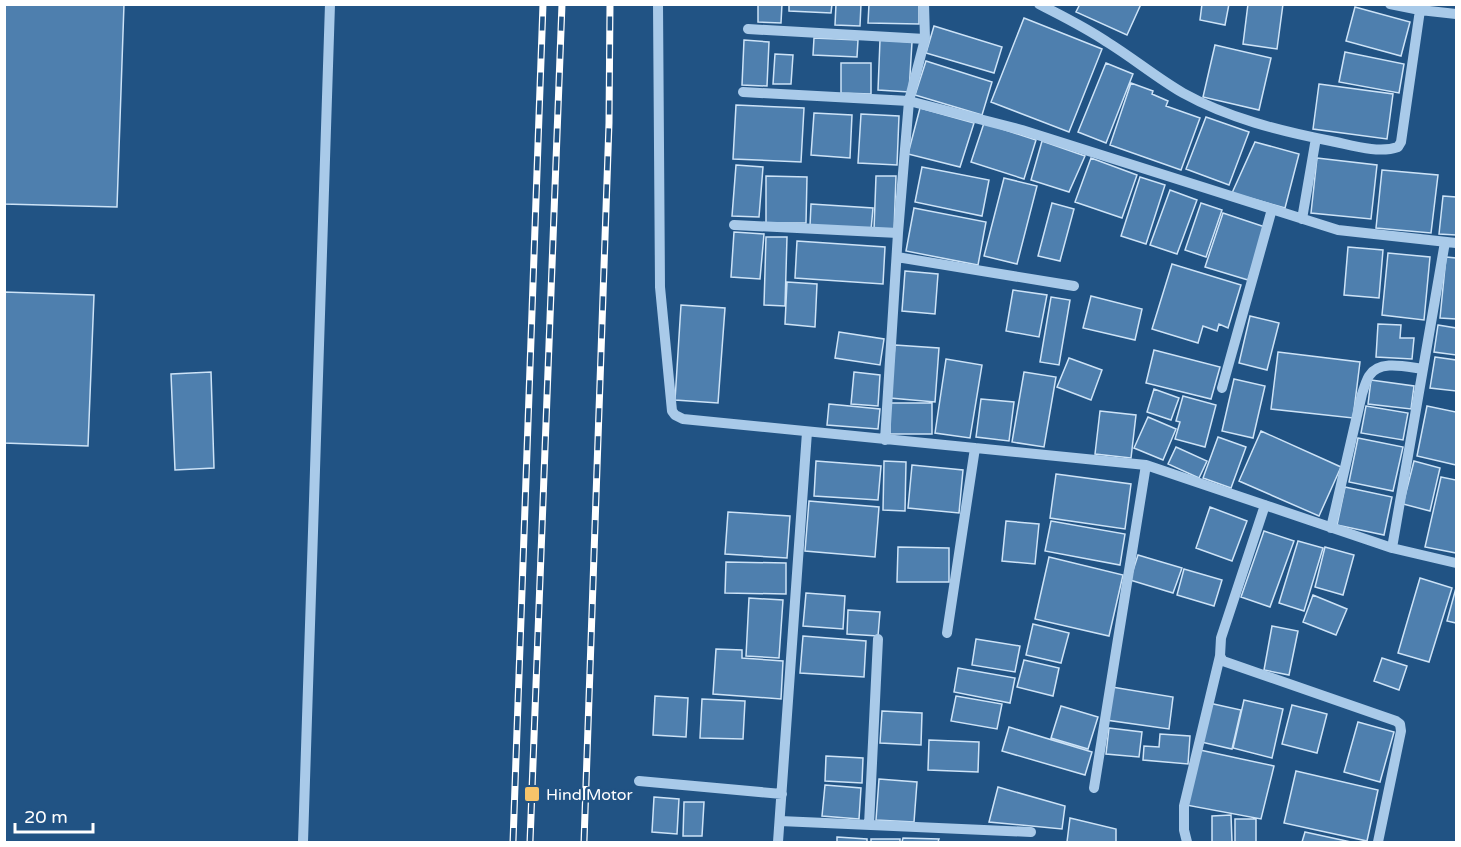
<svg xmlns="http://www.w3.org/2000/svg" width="1461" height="847" viewBox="0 0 1461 847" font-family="'Varela Round',sans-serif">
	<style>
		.building { fill: #4e7fae; stroke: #cde3f7; stroke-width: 1.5 }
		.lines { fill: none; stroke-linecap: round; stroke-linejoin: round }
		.minor { stroke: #a9cae9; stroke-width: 10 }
		.rail-casing { stroke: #fff; stroke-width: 7 }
		.rail { stroke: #215384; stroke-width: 4.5; stroke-dasharray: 14; stroke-linecap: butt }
		.poi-dot { fill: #f6c46a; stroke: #215384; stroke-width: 2 }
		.labels { text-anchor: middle; stroke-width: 5; stroke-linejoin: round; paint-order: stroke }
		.poi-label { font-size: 16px; fill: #fff; stroke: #215384; text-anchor: start }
	</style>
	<rect width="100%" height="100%" fill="#215384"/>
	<path class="building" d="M4,4H124L117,207L4,204Z
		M758,4H782L781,23L758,22Z
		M789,4H832L831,13L789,11Z
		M836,4H861L860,26L835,25Z
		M869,4H919V24L868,23Z
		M1080,4H1141L1127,35L1076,12Z
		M1202,4H1229L1225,25L1200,20Z
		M1248,4H1283L1277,49L1243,44Z
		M1355,7L1410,22L1401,56L1346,41Z
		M1024,18L1102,49L1069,132L991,102Z
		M934,26L1002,47L994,73L926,53Z
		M814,38L858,40L857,57L813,55Z
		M744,40L769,42L767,86L742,85Z
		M880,40L912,42L909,92L878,90Z
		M1215,45L1271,58L1259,110L1203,97Z
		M1345,52L1404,64L1399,93L1339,82Z
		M775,54L793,55L791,84H773Z
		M926,61L992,82L982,115L915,95Z
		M841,63H871V94L841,93Z
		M1106,63L1133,74L1106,143L1078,132Z
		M1131,83L1153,91L1152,94L1168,101L1166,106L1200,118L1181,170L1110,145Z
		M1319,84L1393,94L1387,139L1313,129Z
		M736,105L804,108L801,162L733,159Z
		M920,108L974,123L960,167L908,154Z
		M814,113L852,115L850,158L811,155Z
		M861,114L899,116L897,165L858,163Z
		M1206,117L1249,132L1229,185L1186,169Z
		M984,123L1036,140L1024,179L971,162Z
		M1042,141L1085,156L1069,192L1031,180Z
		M1255,142L1299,154L1285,208L1232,193Z
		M1091,158L1137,175L1122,218L1075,202Z
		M1317,158L1377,165L1371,219L1311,213Z
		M736,165L763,167L759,217L732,216Z
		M922,167L989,180L982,216L915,202Z
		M1382,170L1438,175L1431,233L1376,228Z
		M766,176L807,177L806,223H766Z
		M876,176H896L894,231L874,230Z
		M1140,177L1165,185L1146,244L1121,236Z
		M1004,178L1037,186L1017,264L984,256Z
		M1170,190L1197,200L1177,254L1150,245Z
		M1443,196L1456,197V235L1439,234Z
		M1052,203L1074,209L1060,261L1038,256Z
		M1201,203L1222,210L1206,257L1185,250Z
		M811,204L873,208L871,230L810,226Z
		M914,208L986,222L978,265L906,251Z
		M1223,213L1265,227L1248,280L1205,267Z
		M734,232L764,234L760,279L731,277Z
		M766,237H787L785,306L764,305Z
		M797,241L885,247L883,284L795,278Z
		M1348,247L1383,250L1379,298L1344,295Z
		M1388,253L1430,257L1424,320L1382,315Z
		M1446,257L1456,258V319L1440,318Z
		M1172,264L1241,285L1228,328L1219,324L1217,331L1203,326L1198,343L1152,329Z
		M905,271L938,274L935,314L902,311Z
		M787,282L817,284L815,327L785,324Z
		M1013,290L1047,295L1039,337L1006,331Z
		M4,292L94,295L88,446L4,443Z
		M1091,296L1142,309L1135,340L1083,328Z
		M1051,297L1070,300L1059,365L1040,362Z
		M681,305L725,308L718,403L675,400Z
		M1250,316L1279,323L1267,370L1239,363Z
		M1378,324L1401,325L1400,338H1414L1412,359L1376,357Z
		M1438,325L1456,328V355L1434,352Z
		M839,332L884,339L880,365L835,358Z
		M895,345L939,348L935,402L890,398Z
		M1154,350L1220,367L1211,399L1146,383Z
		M1278,352L1360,362L1353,418L1271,409Z
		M1435,357L1456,360V391L1430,388Z
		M1069,358L1102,370L1091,400L1057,387Z
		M946,359L982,365L970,438L935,433Z
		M211,372L214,468L175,470L171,374Z
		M854,372L880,375L878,406L851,404Z
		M1024,372L1056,377L1044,447L1012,442Z
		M1234,379L1265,386L1253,438L1222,431Z
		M1371,380L1414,386L1411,409L1368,404Z
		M1154,389L1179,398L1171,420L1147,412Z
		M1183,396L1216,405L1205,447L1175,439L1180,422L1176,421Z
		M981,399L1014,402L1009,441L976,437Z
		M890,403H932V434H890Z
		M829,404L880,409L878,429L827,425Z
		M1366,406L1408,413L1403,440L1361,433Z
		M1427,406L1456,412V465L1417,456Z
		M1100,411L1136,415L1131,458L1095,454Z
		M1148,417L1176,429L1163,460L1134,448Z
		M1261,431L1341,467L1319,516L1239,481Z
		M1218,437L1246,447L1231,488L1203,478Z
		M1358,438L1403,447L1393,491L1349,482Z
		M1176,447L1207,461L1199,478L1168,464Z
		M816,461L881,466L878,500L814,496Z
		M884,461L906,462L905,511L883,510Z
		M1414,461L1440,468L1430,511L1403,504Z
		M912,465L963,470L959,513L908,508Z
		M1056,474L1131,484L1125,529L1050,518Z
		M1441,477L1456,480V553L1425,547Z
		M1345,487L1392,497L1384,535L1337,525Z
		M809,501L879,507L875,557L805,551Z
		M1210,507L1247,521L1232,561L1196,548Z
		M728,512L790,516L787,558L725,554Z
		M1006,521L1039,524L1035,564L1002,561Z
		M1051,521L1125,534L1120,565L1045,551Z
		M1264,531L1294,541L1270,607L1241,597Z
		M1298,541L1323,548L1304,611L1279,603Z
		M898,547L949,548V582H897Z
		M1325,547L1354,555L1343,595L1315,587Z
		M1138,555L1182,568L1173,593L1130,580Z
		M1049,557L1123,575L1109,636L1035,619Z
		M726,562L786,563V594L725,593Z
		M1184,569L1222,580L1214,606L1177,595Z
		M1420,578L1452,588L1429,662L1398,653Z
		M1456,588V623L1447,621Z
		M806,593L845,596L843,629L803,626Z
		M1313,595L1347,609L1336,635L1303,622Z
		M749,598L783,600L779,658L746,656Z
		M848,610L880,612L878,636L847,634Z
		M1033,624L1069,633L1061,663L1026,655Z
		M1272,626L1298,631L1289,675L1264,670Z
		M803,636L866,641L864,677L800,673Z
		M976,639L1020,646L1015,672L972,665Z
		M716,649L742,650V658L783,661L781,699L713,694Z
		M1382,658L1407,666L1399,690L1374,681Z
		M1024,660L1059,668L1053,696L1017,687Z
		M958,668L1015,678L1010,703L954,692Z
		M1112,687L1173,697L1169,729L1106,720Z
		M655,696L688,698L686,737L653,735Z
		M956,696L1002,704L997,729L951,721Z
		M702,699L745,701L743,739L700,738Z
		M1244,700L1283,709L1272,758L1233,748Z
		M1209,703L1241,710L1232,749L1201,742Z
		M1292,705L1327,714L1317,753L1282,744Z
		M1061,706L1098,717L1088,749L1051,738Z
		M882,711L922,713L921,745L880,743Z
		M1358,722L1394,732L1380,782L1344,772Z
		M1009,727L1092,752L1085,775L1002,751Z
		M1109,728L1142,732L1139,757L1106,754Z
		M1160,734L1190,736L1188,764L1143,760L1144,746L1159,747Z
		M929,740L979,742L978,772L928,770Z
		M1200,750L1274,766L1261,819L1186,805Z
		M826,756L863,758L862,783L825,781Z
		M1296,771L1378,790L1367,841L1284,823Z
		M879,779L917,782L914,822L876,820Z
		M825,785L861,788L859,819L822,816Z
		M998,787L1065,806L1062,829L989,822Z
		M654,797L679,799L677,834L652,832Z
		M684,802H704L702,836H683Z
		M1231,815L1232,842H1212V816Z
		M1070,818L1116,829V842H1067Z
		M1235,819H1256V842H1235Z
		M1305,832L1351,842H1302Z
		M837,837L867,839V842H837Z
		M903,838L939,839L938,842H902Z
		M871,839H900V842H871Z"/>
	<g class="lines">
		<path class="minor" d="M658,4L660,287L672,411L675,415L683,419L1146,465L1392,548L1456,563
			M1039,4C1062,16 1085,27 1107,42C1133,58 1157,78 1183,93C1228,118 1280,131 1331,141C1351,145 1378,154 1398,147L1401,142L1420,10
			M1390,4L1420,10L1456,14
			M748,29L925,39
			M743,92L909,101L1022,130L1338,230L1456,243
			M1302,219L1316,138
			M734,225L898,233
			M897,257L1074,286
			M1222,388L1272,209
			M885,440L898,233L909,101L925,39L924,4
			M1265,505L1221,638L1220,656L1223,661L1396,721L1400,724L1401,731L1378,842
			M1331,528L1362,394C1364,388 1366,381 1369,376C1379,359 1407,367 1423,369
			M1392,548L1445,242
			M947,633L975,448
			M639,781L782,794
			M1094,788L1146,465
			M780,821L1031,832
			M869,825L878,639
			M303,842L330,4
			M778,842L807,432
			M1187,842L1184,830V806L1220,656"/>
		<g class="rail-casing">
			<path id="rail" d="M513,842L543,4
				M530,842L562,4
				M584,842L609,123L610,4"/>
		</g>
		<use href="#rail" class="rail"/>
	</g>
	<rect class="poi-dot" x="524" y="786" width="16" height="16" rx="3"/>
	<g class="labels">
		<g class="poi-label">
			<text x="546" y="800">Hind Motor</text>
		</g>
	</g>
	<rect width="1461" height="847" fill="none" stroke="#ffffff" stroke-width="12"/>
	<path d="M15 823v9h78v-9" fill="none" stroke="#ffffff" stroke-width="3"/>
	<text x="24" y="823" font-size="18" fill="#ffffff" stroke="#215384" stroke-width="4.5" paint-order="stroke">20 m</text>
</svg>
